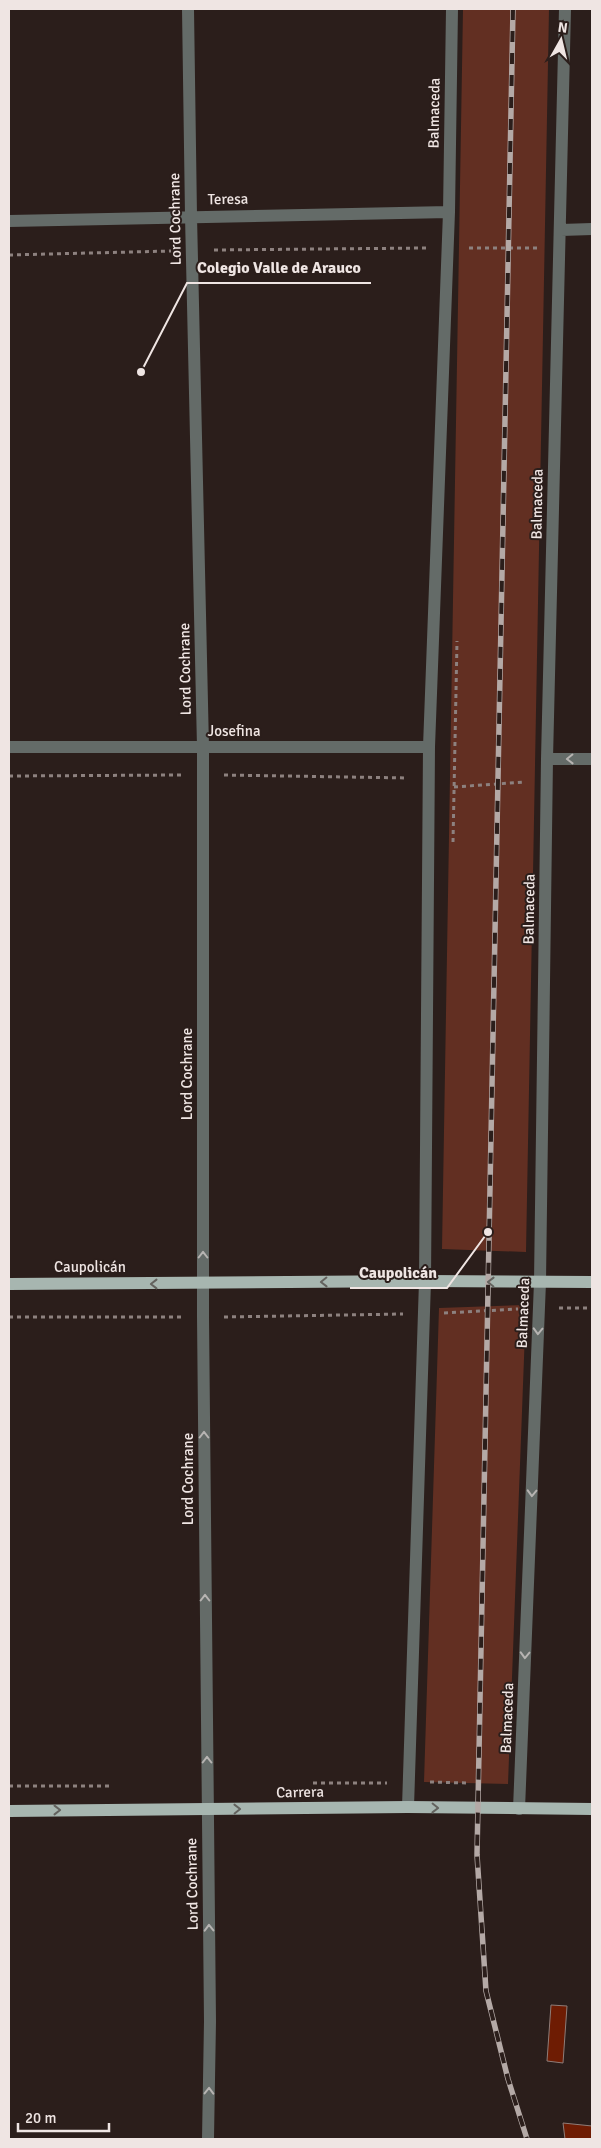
<svg xmlns="http://www.w3.org/2000/svg" width="601" height="2148" viewBox="0 0 601 2148" font-family="Signika,sans-serif">
	<style>
		.green { fill: #622f22 }
		.building { fill: #6e1c03; stroke: #8e7d79 }
		.lines { fill: none; stroke-linecap: round; stroke-linejoin: round }
		.path { stroke: #8d817f; stroke-width: 3; stroke-dasharray: 4 4; stroke-linecap: butt }
		.minor { stroke: #646b68; stroke-width: 12 }
		.major { stroke: #a7b6b0; stroke-width: 12 }
		.rail-casing { stroke: #b4a9a6; stroke-width: 5.5 }
		.rail { stroke: #2b1e1b; stroke-width: 4; stroke-dasharray: 11; stroke-linecap: butt }
		.oneway { stroke: #b7b4b2 }
		.oneway2 { stroke: #63625e }
		.labels { text-anchor: middle; stroke-width: 4; stroke-linejoin: round; paint-order: stroke }
		.street-label { font-size: 15px; fill: #efe5e3; stroke: #2b1e1b }
		.leader { fill: none; stroke: #efe5e3; stroke-width: 2 }
		.callout-dot { fill: #efe5e3; stroke: #2b1e1b; stroke-width: 2 }
		.callout-label { font-size: 16px; text-anchor: middle; font-weight: bold; fill: #efe5e3; stroke: #2b1e1b; stroke-width: 4; stroke-linejoin: round; paint-order: stroke }
	</style>
	<rect width="100%" height="100%" fill="#2b1e1b"/>
	<path class="green" d="M463,9H549L526,1252L442,1249Z
		M526,1305L508,1784L424,1782L439,1308Z"/>
	<path class="building" d="M551,2005L567,2006L563,2063L547,2061Z
		M563,2123L592,2126V2139H565Z"/>
	<g class="lines">
		<path class="path" d="M469,248H538
			M214,250L426,248
			M9,255L171,251
			M224,775L408,778
			M9,776L181,775
			M454,787L525,782
			M453,842L457,641
			M559,1308H592
			M444,1313L518,1309
			M9,1317H181
			M224,1317L403,1314
			M430,1782L467,1783
			M313,1783H387
			M9,1786H109"/>
		<path class="minor" d="M188,9L191,216L203,747V1317L210,2021L208,2139
			M9,221L449,212
			M561,230L592,229
			M9,747H429
			M547,759H592
			M408,1807L425,1281L429,747L449,212L452,9
			M519,1809L540,1282L547,759L565,9"/>
		<path class="major" d="M9,1284L425,1281L592,1282
			M9,1811L408,1807L592,1809"/>
		<g class="rail-casing">
			<path id="rail" d="M513,9L477,1855L486,1991L508,2079L527,2139"/>
		</g>
		<use href="#rail" class="rail"/>
	</g>
	<defs><path id="oneway-chevron" d="M-2-3.5L2.5 0L-2 3.5" fill="none" stroke-width="1.6" stroke-linecap="round" stroke-linejoin="round" transform="scale(1.25)"/></defs>
	<g class="oneway">
		<use href="#oneway-chevron" transform="translate(570 759) rotate(179)"/>
		<use href="#oneway-chevron" transform="translate(203 1255) rotate(-90)"/>
		<use href="#oneway-chevron" transform="translate(538 1331) rotate(92)"/>
		<use href="#oneway-chevron" transform="translate(204 1435) rotate(-90)"/>
		<use href="#oneway-chevron" transform="translate(532 1493) rotate(92)"/>
		<use href="#oneway-chevron" transform="translate(205 1598) rotate(-90)"/>
		<use href="#oneway-chevron" transform="translate(525 1655) rotate(92)"/>
		<use href="#oneway-chevron" transform="translate(207 1760) rotate(-90)"/>
		<use href="#oneway-chevron" transform="translate(209 1928) rotate(-91)"/>
		<use href="#oneway-chevron" transform="translate(209 2091) rotate(-89)"/>
	</g>
	<g class="oneway2">
		<use href="#oneway-chevron" transform="translate(324 1282) rotate(179)"/>
		<use href="#oneway-chevron" transform="translate(491 1282) rotate(-179)"/>
		<use href="#oneway-chevron" transform="translate(154 1284) rotate(180)"/>
		<use href="#oneway-chevron" transform="translate(435 1808) rotate(1)"/>
		<use href="#oneway-chevron" transform="translate(237 1809) rotate(-1)"/>
		<use href="#oneway-chevron" transform="translate(57 1810)"/>
	</g>
	<g class="labels">
		<g class="street-label">
			<text transform="translate(434 113) rotate(-89)" y="5">Balmaceda</text>
			<text transform="translate(228 199) rotate(-1)" y="5">Teresa</text>
			<text transform="translate(175 219) rotate(-91)" y="5">Lord Cochrane</text>
			<text transform="translate(537 504) rotate(-89)" y="5">Balmaceda</text>
			<text transform="translate(185 669) rotate(-91)" y="5">Lord Cochrane</text>
			<text x="234" y="736">Josefina</text>
			<text transform="translate(529 909) rotate(-89)" y="5">Balmaceda</text>
			<text transform="translate(187 1074) rotate(-90)" y="5">Lord Cochrane</text>
			<text x="90" y="1272">Caupolicán</text>
			<text transform="translate(523 1313) rotate(-88)" y="5">Balmaceda</text>
			<text transform="translate(188 1479) rotate(-90)" y="5">Lord Cochrane</text>
			<text transform="translate(507 1718) rotate(-88)" y="5">Balmaceda</text>
			<text transform="translate(300 1792) rotate(-1)" y="5">Carrera</text>
			<text transform="translate(192 1884) rotate(-91)" y="5">Lord Cochrane</text>
		</g>
	</g>
	<path class="leader" d="M141 372L187 283H371M488 1232L447 1288H350"/>
	<g class="callout-dot">
		<circle cx="141" cy="372" r="5"/>
		<circle cx="488" cy="1232" r="5"/>
	</g>
	<g class="callout-label">
		<text x="279" y="273">Colegio Valle de Arauco</text>
		<text x="398" y="1278">Caupolicán</text>
	</g>
	<rect width="601" height="2148" fill="none" stroke="#efe5e3" stroke-width="20"/>
	<g transform="translate(561 40) rotate(8)" stroke="#2b1e1b" stroke-width="4" paint-order="stroke">
	<path d="M0-4L9 19L0 12L-9 19Z" fill="#efe5e3"/>
	<text y="-8" font-size="14" font-weight="bold" text-anchor="middle" fill="#efe5e3">N</text>
	</g>
	<path d="M18 2123v8h91v-8" fill="none" stroke="#efe5e3" stroke-width="2.5"/>
	<text x="25" y="2123" font-size="15" fill="#efe5e3" stroke="#2b1e1b" stroke-width="4" paint-order="stroke">20 m</text>
</svg>
